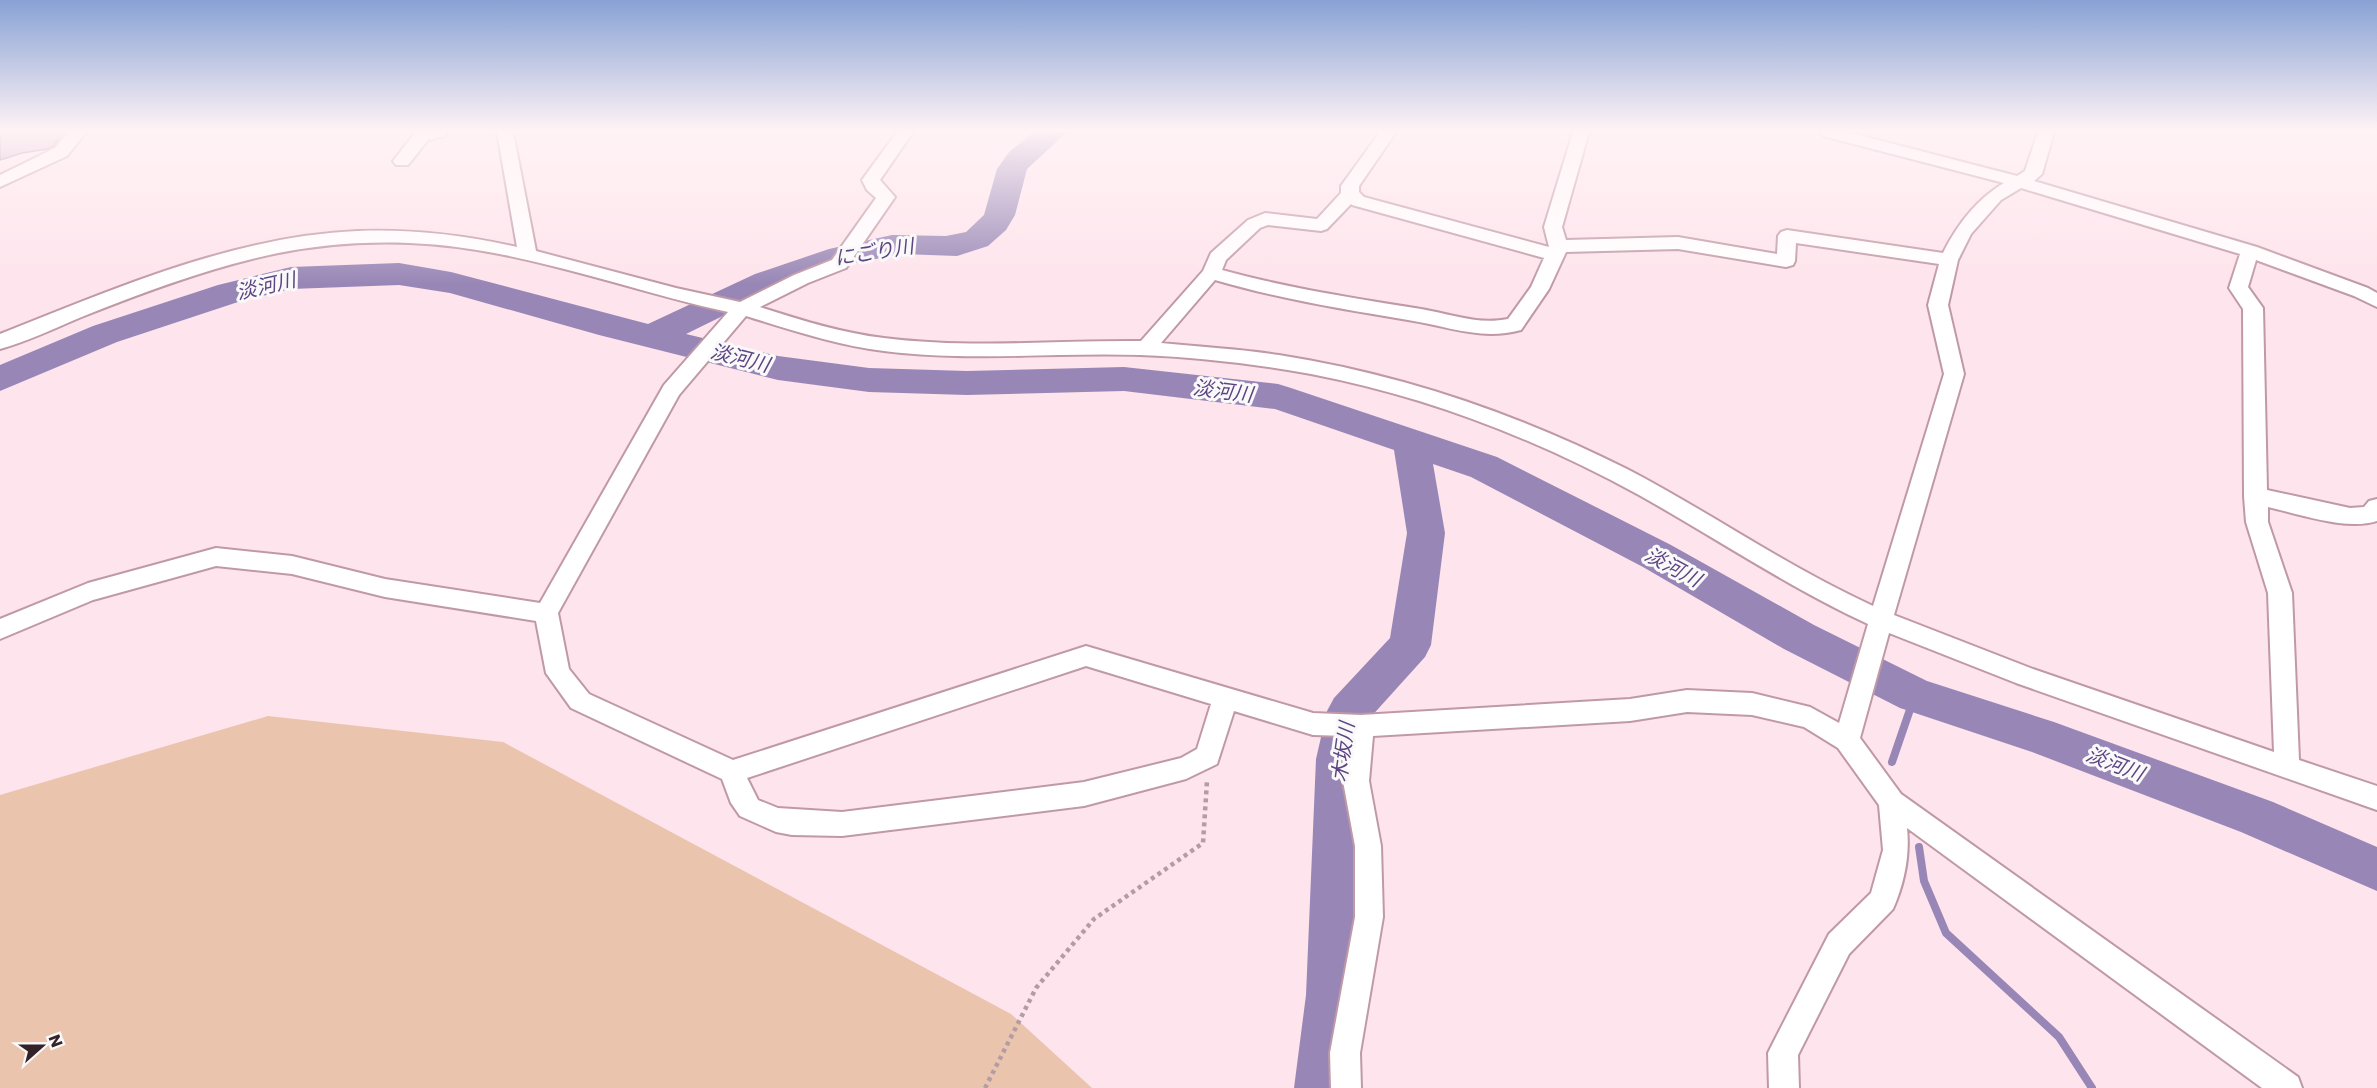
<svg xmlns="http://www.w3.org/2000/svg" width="2377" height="1088" viewBox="0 0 2377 1088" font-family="Poppins,'Noto Sans JP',sans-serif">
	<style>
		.green { fill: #ebc4ae }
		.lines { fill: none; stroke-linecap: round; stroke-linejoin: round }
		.stream { stroke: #9887b6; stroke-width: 8 }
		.river { fill: #9887b6; fill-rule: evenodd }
		.building { fill: #c7aac5; stroke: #7c617a; stroke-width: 1.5 }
		.street-casing { stroke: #c099a6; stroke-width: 4 }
		.path { stroke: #b39da4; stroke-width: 4.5; stroke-dasharray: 4 4; stroke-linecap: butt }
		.street { fill: #fff; fill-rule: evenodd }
		.labels { text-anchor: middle; stroke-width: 6; stroke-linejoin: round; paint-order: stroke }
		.water-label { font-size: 20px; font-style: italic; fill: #5d4482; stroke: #f9f9f9 }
	</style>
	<rect width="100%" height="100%" fill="#fee4ec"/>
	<path class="green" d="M268,716L503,742L1011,1014L1092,1088H0V795Z"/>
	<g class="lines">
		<path class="stream" d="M1892,762L1915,695
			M1919,847L1924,881L1946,933L2059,1037L2092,1088"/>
		<path class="river" d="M1034,132H1067L1027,169L1015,215L1006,230L988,246L957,256L902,254L849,264L778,289L686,334L778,356L869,368L967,371L1124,367L1278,384L1291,388L1497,457L1671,545L1814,625L1927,681L2054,722L2273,802L2377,847V891L2241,832L2032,752L1900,708L1784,649L1643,567L1471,477L1433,464L1445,533L1431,645L1425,657L1369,719L1360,759L1356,995L1346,1088H1294L1306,995L1316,759L1327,711L1334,698L1390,638L1407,533L1394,450L1275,409L1124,391L967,395L869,392L778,380L599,335L450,293L399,285L291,289L238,302L117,342L0,391V365L93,326L218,285L291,267L399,263L451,272L648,324L755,274L829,249L892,235L946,236L966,232L984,215L997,169L1009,152Z"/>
	</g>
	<path class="building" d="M0,132H63L54,146L47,149L22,153L0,160Z"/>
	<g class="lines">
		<g class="street-casing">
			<path id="street" d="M69,132H86L67,156L0,187V175L55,148Z
				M416,132H447L445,136L428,140L408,165H396L393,161Z
				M497,132H513L536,251L676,288L740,302L794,275L832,260L876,198L867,190L862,180L897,132H913L880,180L895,197L846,268L808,283L760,307C801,320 842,333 884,338C970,349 1055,340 1141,341L1203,271L1211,253L1248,220L1265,213L1317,219L1341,193V186L1380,132H1396L1359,186V192L1364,197L1549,247L1544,227L1573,132H1589L1562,227L1566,240L1678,237L1777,254L1778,236L1781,232L1787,230L1943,253C1957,225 1977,199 2004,183L1823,136L1821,132H1847L2017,176L2025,171L2038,132H2054L2042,174L2034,181L2257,247L2368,288L2377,293V307L2354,296L2256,260L2248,287L2263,308L2267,490L2350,508L2364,507L2369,501L2377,499V521C2347,531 2299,514 2268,507V522L2292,593L2299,760L2377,786V810L2016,683L1889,633L1860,738L1901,794L2298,1077L2302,1088H2262L1907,828C1910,855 1904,884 1893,909L1849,954L1798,1055L1799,1088H1769L1768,1053L1773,1043L1829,934L1871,893L1883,850L1879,805L1838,748L1804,727L1752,715L1687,712L1630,721L1373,736L1369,781L1381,846L1383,917L1360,1053L1361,1088H1331L1330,1053L1355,917V846L1343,781L1347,736L1313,735L1234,711L1217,764L1186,779L1084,806L842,836L792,835L776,832L740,816L731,803L722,779L571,708L546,673L536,621L385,597L292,574L216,566L93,600L0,639V619L88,583L216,548L292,556L385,579L540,603L664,385L728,312C623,289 518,247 409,243C357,241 303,246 252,259C195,273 139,294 84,316C57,327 29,341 0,349V334C114,289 234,236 358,231C412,229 464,235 517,247ZM2021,188L2240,254L2229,288L2243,309L2244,496L2246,522L2268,593L2274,752L2033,669L1894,615L1964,374L1948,305L1958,260L1971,234L2001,200ZM1351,204L1352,205L1544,258L1531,287L1508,319C1477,325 1451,314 1421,309C1354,298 1287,288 1222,270L1226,260L1260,228L1268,225L1321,231L1327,229ZM1796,243L1939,264L1928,305L1944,374L1873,606C1787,567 1710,512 1627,469C1518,414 1400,374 1279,355C1240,349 1200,347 1161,343L1215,280C1280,299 1342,309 1408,320C1447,326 1481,341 1521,330L1549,289L1566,252L1678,249L1786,267L1793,265L1795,261ZM746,316C792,330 836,345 884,351C969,362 1054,352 1140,355C1197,357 1255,364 1311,374C1426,396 1537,439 1639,495C1716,538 1788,587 1868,624L1839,723L1810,707L1752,693L1687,690L1630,699L1361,715L1313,713L1086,646L733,760L589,694L569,669L558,613L679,395ZM1086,666L1211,704L1197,749L1181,758L1084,782L842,812L778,808L758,800L747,778Z"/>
		</g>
		<path class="path" d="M985,1088L1036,988L1094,919L1203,843L1207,781"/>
		<use href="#street" class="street"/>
	</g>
	<linearGradient id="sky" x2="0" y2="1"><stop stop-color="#88a2d4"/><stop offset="0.46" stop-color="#fff3f6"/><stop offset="1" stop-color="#fff3f6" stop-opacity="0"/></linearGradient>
	<rect width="2377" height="284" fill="url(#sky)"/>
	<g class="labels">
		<g class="water-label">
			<text transform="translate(874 252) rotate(-9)" y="7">にごり川</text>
			<text transform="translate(266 286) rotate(-13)" y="7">淡河川</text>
			<text transform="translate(740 358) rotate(14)" y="7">淡河川</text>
			<text transform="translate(1223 391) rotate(7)" y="7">淡河川</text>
			<text transform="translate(1673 567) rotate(28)" y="7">淡河川</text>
			<text transform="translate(1343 752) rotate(-82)" y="7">木坂川</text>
			<text transform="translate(2115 764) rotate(21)" y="7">淡河川</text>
		</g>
	</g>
	<g transform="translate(42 1046) rotate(69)" stroke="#f9f9f9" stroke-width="4.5" paint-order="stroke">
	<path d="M0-4.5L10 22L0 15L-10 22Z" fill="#332329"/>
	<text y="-9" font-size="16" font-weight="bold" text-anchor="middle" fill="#332329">N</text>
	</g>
</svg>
